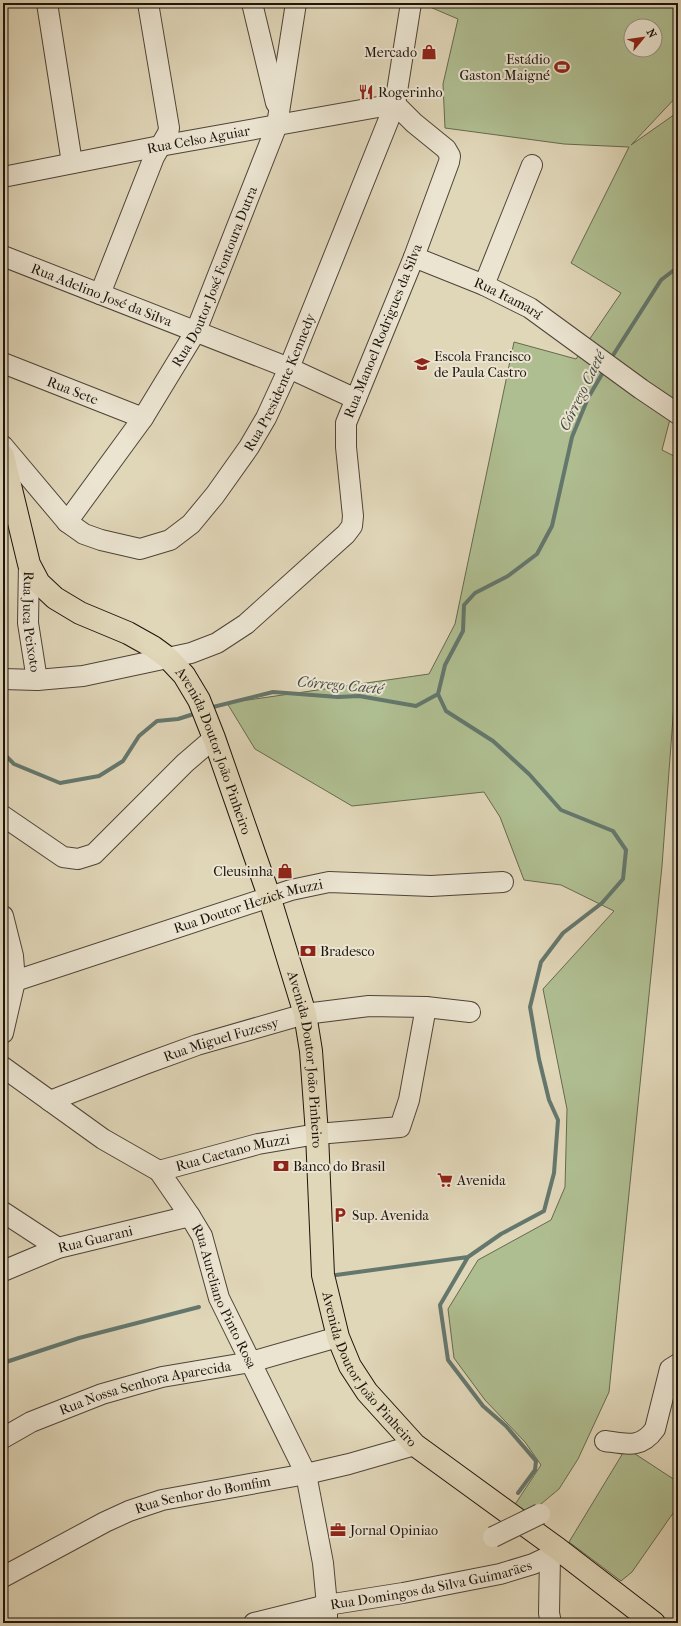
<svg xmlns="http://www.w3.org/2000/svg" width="681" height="1626" font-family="'IM FELL French Canon',serif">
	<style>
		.green { fill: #afbe91; stroke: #66694f; fill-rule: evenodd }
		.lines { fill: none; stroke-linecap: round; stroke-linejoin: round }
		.stream { stroke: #64776d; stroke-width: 4 }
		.minor-casing { stroke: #4e4438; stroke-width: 22 }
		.major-casing { stroke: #1d140d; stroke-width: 24 }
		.minor { stroke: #ebe4d1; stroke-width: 20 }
		.major { stroke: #e0d6b8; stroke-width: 22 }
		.minor-bridge-casing { stroke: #4e4438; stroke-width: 22; stroke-linecap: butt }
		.minor-bridge { stroke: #ebe4d1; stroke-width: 20 }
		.labels { text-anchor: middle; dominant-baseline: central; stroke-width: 4; stroke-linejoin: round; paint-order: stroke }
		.poi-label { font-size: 14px; fill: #1d140d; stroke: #ebe4d1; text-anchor: start }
		.street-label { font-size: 14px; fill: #1d140d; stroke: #ebe4d1 }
		.water-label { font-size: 15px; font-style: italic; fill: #474e45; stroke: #ebe4d1 }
	</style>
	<rect width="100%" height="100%" fill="#e0d6b8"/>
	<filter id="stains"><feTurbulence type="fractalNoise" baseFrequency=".005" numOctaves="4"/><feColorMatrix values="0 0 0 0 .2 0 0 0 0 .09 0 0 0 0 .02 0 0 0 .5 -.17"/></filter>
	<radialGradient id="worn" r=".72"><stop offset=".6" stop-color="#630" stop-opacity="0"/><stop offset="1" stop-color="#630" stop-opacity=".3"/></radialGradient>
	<!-- green -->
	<path class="green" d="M431 3H678V95L631 145 678 112V388L662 450 678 458V650L662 866 609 1392 578 1459 559 1489 523 1519 512 1509 541 1465 525 1442 485 1400 454 1358 448 1309 478 1260 551 1220 565 1187 567 1109 543 989 614 911 561 885 524 880 500 817 484 792 352 806 255 749 227 703 429 674 455 624 514 342 576 359 621 293 571 263 629 147 564 144 445 128 443 84 458 19 430 7ZM631 26H655V50H631Z
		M626 1448 678 1482V1506L632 1572 621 1581 569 1542Z"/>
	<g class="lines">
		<!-- stream -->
		<path class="stream" d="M610 360 661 280 678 267
			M438 694 446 711 493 741 529 774 561 810 613 831 626 850 623 879 602 903 563 933 541 962 530 1007 539 1059 549 1100 558 1120 554 1173 544 1211 501 1234 468 1257 440 1305 448 1360 483 1406 506 1426 536 1461 535 1470 518 1493
			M209 708 273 692 338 697 359 696 416 706 438 694 445 665 463 631 464 605 475 593 508 576 537 554 552 526 572 437 588 398 605 369
			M3 753 14 764 60 783 99 776 123 761 139 736 157 721 178 719 197 713
			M336 1275 468 1257
			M3 1363 79 1338 199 1307"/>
		<defs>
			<g id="minor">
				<path d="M47 3 72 163"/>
				<path d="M252 3 276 103"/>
				<path id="s1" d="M3 177 160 146 395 104 414 123 446 149 450 156 449 162 414 257 346 423V447L353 516 352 526 346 534 246 624 217 643 191 653 83 676 37 680 3 679"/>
				<path id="s2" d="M3 256 289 368 356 399"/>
				<path id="s3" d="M414 257 484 285 530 308 641 389 678 414"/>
				<path d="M484 285 532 165"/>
				<path d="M100 294 154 157 168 133 169 128 148 3"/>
				<path id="s4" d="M3 363 143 418"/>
				<path id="s5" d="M3 446 67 522 84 534 101 540 140 549 170 540 191 524 215 495 249 447 266 418 289 368 395 104 411 3"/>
				<path id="s6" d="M67 522 143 418 196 331 277 125 296 3"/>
				<path id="s7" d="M29 564 28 623 37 680"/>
				<path d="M3 816 63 857 78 859 94 854 185 763 214 738"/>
				<path d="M3 916 13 956 15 981 3 1033"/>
				<path id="s8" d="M3 976 15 981 291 890 329 882 431 886 503 882"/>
				<path id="s9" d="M3 1067 103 1139 159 1171 190 1216 202 1236 219 1298 306 1474 323 1563 327 1605V1623"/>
				<path id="s10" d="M50 1101 145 1064 197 1045 305 1014 369 1006 426 1007 470 1012"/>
				<path id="s11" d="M159 1171 258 1144 317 1134 400 1127 409 1100 426 1007"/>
				<path d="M3 1212 58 1248"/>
				<path id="s12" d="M3 1271 58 1248 190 1216"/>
				<path id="s13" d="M3 1438 31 1422 102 1394 162 1377 251 1362 338 1337"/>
				<path d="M605 1441C626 1444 641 1449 655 1429L670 1369 678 1364"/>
				<path d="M550 1556 549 1613 551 1623"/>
				<path id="s14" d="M3 1577 105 1522 129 1511 162 1500 306 1474 349 1464 415 1445"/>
				<path id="s15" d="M254 1623 327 1605 403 1593 500 1574 533 1564 550 1556 558 1549"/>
			</g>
			<g id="major">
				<path id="s16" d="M3 456 29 564 39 583 55 598 80 613 128 633 153 647 168 658 184 675 199 700 214 738 269 896 305 1014 311 1051 317 1134 323 1275 338 1337 350 1366 367 1392 415 1445 558 1549 654 1623"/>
			</g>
		</defs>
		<!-- minor casing -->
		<use href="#minor" class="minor-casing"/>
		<!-- major casing -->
		<use href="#major" class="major-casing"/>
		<!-- minor -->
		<use href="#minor" class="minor"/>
		<!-- major -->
		<use href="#major" class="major"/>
		<defs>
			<path id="minor-bridge" d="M493 1537 540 1514"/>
		</defs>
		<!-- minor-bridge casing -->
		<use href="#minor-bridge" class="minor-bridge-casing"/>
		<!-- minor-bridge -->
		<use href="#minor-bridge" class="minor-bridge"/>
	</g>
	<!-- icons -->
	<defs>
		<symbol id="shop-bare" viewBox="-9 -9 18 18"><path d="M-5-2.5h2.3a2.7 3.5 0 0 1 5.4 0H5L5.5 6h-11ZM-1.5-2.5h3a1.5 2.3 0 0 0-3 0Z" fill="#8f2418" stroke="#ebe4d1" stroke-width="2.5" paint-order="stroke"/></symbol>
		<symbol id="stadium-bare" viewBox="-9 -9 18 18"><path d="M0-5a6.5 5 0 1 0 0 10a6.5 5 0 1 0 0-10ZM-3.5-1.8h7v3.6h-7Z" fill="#8f2418" stroke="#ebe4d1" stroke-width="2.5" paint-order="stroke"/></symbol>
		<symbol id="restaurant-bare" viewBox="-9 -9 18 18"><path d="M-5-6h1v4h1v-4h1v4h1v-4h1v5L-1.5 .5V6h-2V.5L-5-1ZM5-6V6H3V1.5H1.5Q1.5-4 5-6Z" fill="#8f2418" stroke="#ebe4d1" stroke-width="2.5" paint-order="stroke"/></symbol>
		<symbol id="school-bare" viewBox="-9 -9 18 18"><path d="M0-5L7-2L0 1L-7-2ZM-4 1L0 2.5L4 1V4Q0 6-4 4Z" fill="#8f2418" stroke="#ebe4d1" stroke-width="2.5" paint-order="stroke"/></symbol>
		<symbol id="bank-bare" viewBox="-9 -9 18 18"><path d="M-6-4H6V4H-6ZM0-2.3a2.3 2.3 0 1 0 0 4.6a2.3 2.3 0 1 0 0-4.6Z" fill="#8f2418" stroke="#ebe4d1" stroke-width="2.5" paint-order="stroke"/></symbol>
		<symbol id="supermarket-bare" viewBox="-9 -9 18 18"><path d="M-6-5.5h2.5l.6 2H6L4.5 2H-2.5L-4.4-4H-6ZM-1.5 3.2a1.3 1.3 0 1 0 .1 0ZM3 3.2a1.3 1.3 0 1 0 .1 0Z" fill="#8f2418" stroke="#ebe4d1" stroke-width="2.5" paint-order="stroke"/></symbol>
		<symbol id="parking-bare" viewBox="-9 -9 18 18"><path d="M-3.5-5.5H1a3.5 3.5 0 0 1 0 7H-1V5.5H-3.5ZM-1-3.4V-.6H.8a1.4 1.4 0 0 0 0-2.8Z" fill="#8f2418" stroke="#ebe4d1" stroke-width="2.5" paint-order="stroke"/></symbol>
		<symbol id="office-bare" viewBox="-9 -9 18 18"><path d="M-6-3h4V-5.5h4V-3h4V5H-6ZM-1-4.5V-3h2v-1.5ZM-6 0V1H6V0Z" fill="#8f2418" stroke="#ebe4d1" stroke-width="2.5" paint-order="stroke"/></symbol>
	</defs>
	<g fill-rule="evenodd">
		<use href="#shop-bare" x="418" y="41" width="22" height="22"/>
		<use href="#stadium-bare" x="551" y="56" width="22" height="22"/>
		<use href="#restaurant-bare" x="355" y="81" width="22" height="22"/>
		<use href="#school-bare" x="411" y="353" width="22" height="22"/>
		<use href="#shop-bare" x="274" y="860" width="22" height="22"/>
		<use href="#bank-bare" x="297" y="940" width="22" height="22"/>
		<use href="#bank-bare" x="270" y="1155" width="22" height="22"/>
		<use href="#supermarket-bare" x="434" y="1169" width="22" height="22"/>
		<use href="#parking-bare" x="329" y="1204" width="22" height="22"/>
		<use href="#office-bare" x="327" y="1519" width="22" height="22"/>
	</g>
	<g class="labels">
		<!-- poi labels -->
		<g class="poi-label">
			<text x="417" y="52" text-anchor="end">Mercado</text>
			<text x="550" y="59" text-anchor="end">Estádio<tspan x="550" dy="16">Gaston Maigné</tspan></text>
			<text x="378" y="92">Rogerinho</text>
			<text x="434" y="356">Escola Francisco<tspan x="434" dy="16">de Paula Castro</tspan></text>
			<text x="273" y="871" text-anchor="end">Cleusinha</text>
			<text x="320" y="951">Bradesco</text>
			<text x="293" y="1166">Banco do Brasil</text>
			<text x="457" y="1180">Avenida</text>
			<text x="352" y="1215">Sup. Avenida</text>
			<text x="350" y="1530">Jornal Opiniao</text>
		</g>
		<!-- street labels -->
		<g class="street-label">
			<text stroke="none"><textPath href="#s1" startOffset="199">Rua Celso Aguiar</textPath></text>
			<text stroke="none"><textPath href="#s6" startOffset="288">Rua Doutor José Fontoura Dutra</textPath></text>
			<text stroke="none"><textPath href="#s2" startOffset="106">Rua Adelino José da Silva</textPath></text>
			<text stroke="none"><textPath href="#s3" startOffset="103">Rua Itamará</textPath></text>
			<text transform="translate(383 331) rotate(-68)">Rua Manoel Rodrigues da Silva</text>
			<text stroke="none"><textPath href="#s5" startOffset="404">Rua Presidente Kennedy</textPath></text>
			<text stroke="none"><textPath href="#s4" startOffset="75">Rua Sete</textPath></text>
			<text stroke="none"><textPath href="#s7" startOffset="58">Rua Juca Peixoto</textPath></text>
			<text stroke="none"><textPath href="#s16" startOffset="388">Avenida Doutor João Pinheiro</textPath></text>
			<text stroke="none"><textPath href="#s8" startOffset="258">Rua Doutor Hezick Muzzi</textPath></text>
			<text stroke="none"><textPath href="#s10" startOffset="182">Rua Miguel Fuzessy</textPath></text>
			<text stroke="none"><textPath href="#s16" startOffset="712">Avenida Doutor João Pinheiro</textPath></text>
			<text stroke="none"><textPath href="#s11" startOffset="76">Rua Caetano Muzzi</textPath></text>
			<text stroke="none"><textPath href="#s12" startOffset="98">Rua Guarani</textPath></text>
			<text stroke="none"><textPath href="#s9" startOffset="330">Rua Aureliano Pinto Rosa</textPath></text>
			<text stroke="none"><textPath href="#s16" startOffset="1036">Avenida Doutor João Pinheiro</textPath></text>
			<text stroke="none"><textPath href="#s13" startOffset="152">Rua Nossa Senhora Aparecida</textPath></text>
			<text stroke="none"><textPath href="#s14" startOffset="218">Rua Senhor do Bomfim</textPath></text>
			<text stroke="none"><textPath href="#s15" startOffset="181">Rua Domingos da Silva Guimarães</textPath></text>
		</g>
		<!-- water labels -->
		<g class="water-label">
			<text transform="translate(582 391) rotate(-64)">Córrego Caeté</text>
			<text transform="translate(340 685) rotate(5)">Córrego Caeté</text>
		</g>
	</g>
	<!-- margin -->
	<rect width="681" height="1626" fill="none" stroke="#e0d6b8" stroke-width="16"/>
	<rect x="4" y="4" width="673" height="1618" fill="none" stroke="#1d140d" stroke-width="2"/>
	<rect x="8" y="8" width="665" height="1610" fill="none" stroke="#1d140d"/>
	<!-- north arrow -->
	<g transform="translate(643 38) rotate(61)"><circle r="19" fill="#ebe4d1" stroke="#999183"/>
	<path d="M0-3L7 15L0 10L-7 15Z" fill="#8f2418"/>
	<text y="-6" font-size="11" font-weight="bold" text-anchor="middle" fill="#1d140d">N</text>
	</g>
	<rect width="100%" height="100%" filter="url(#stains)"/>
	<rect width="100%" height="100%" fill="url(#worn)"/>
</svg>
